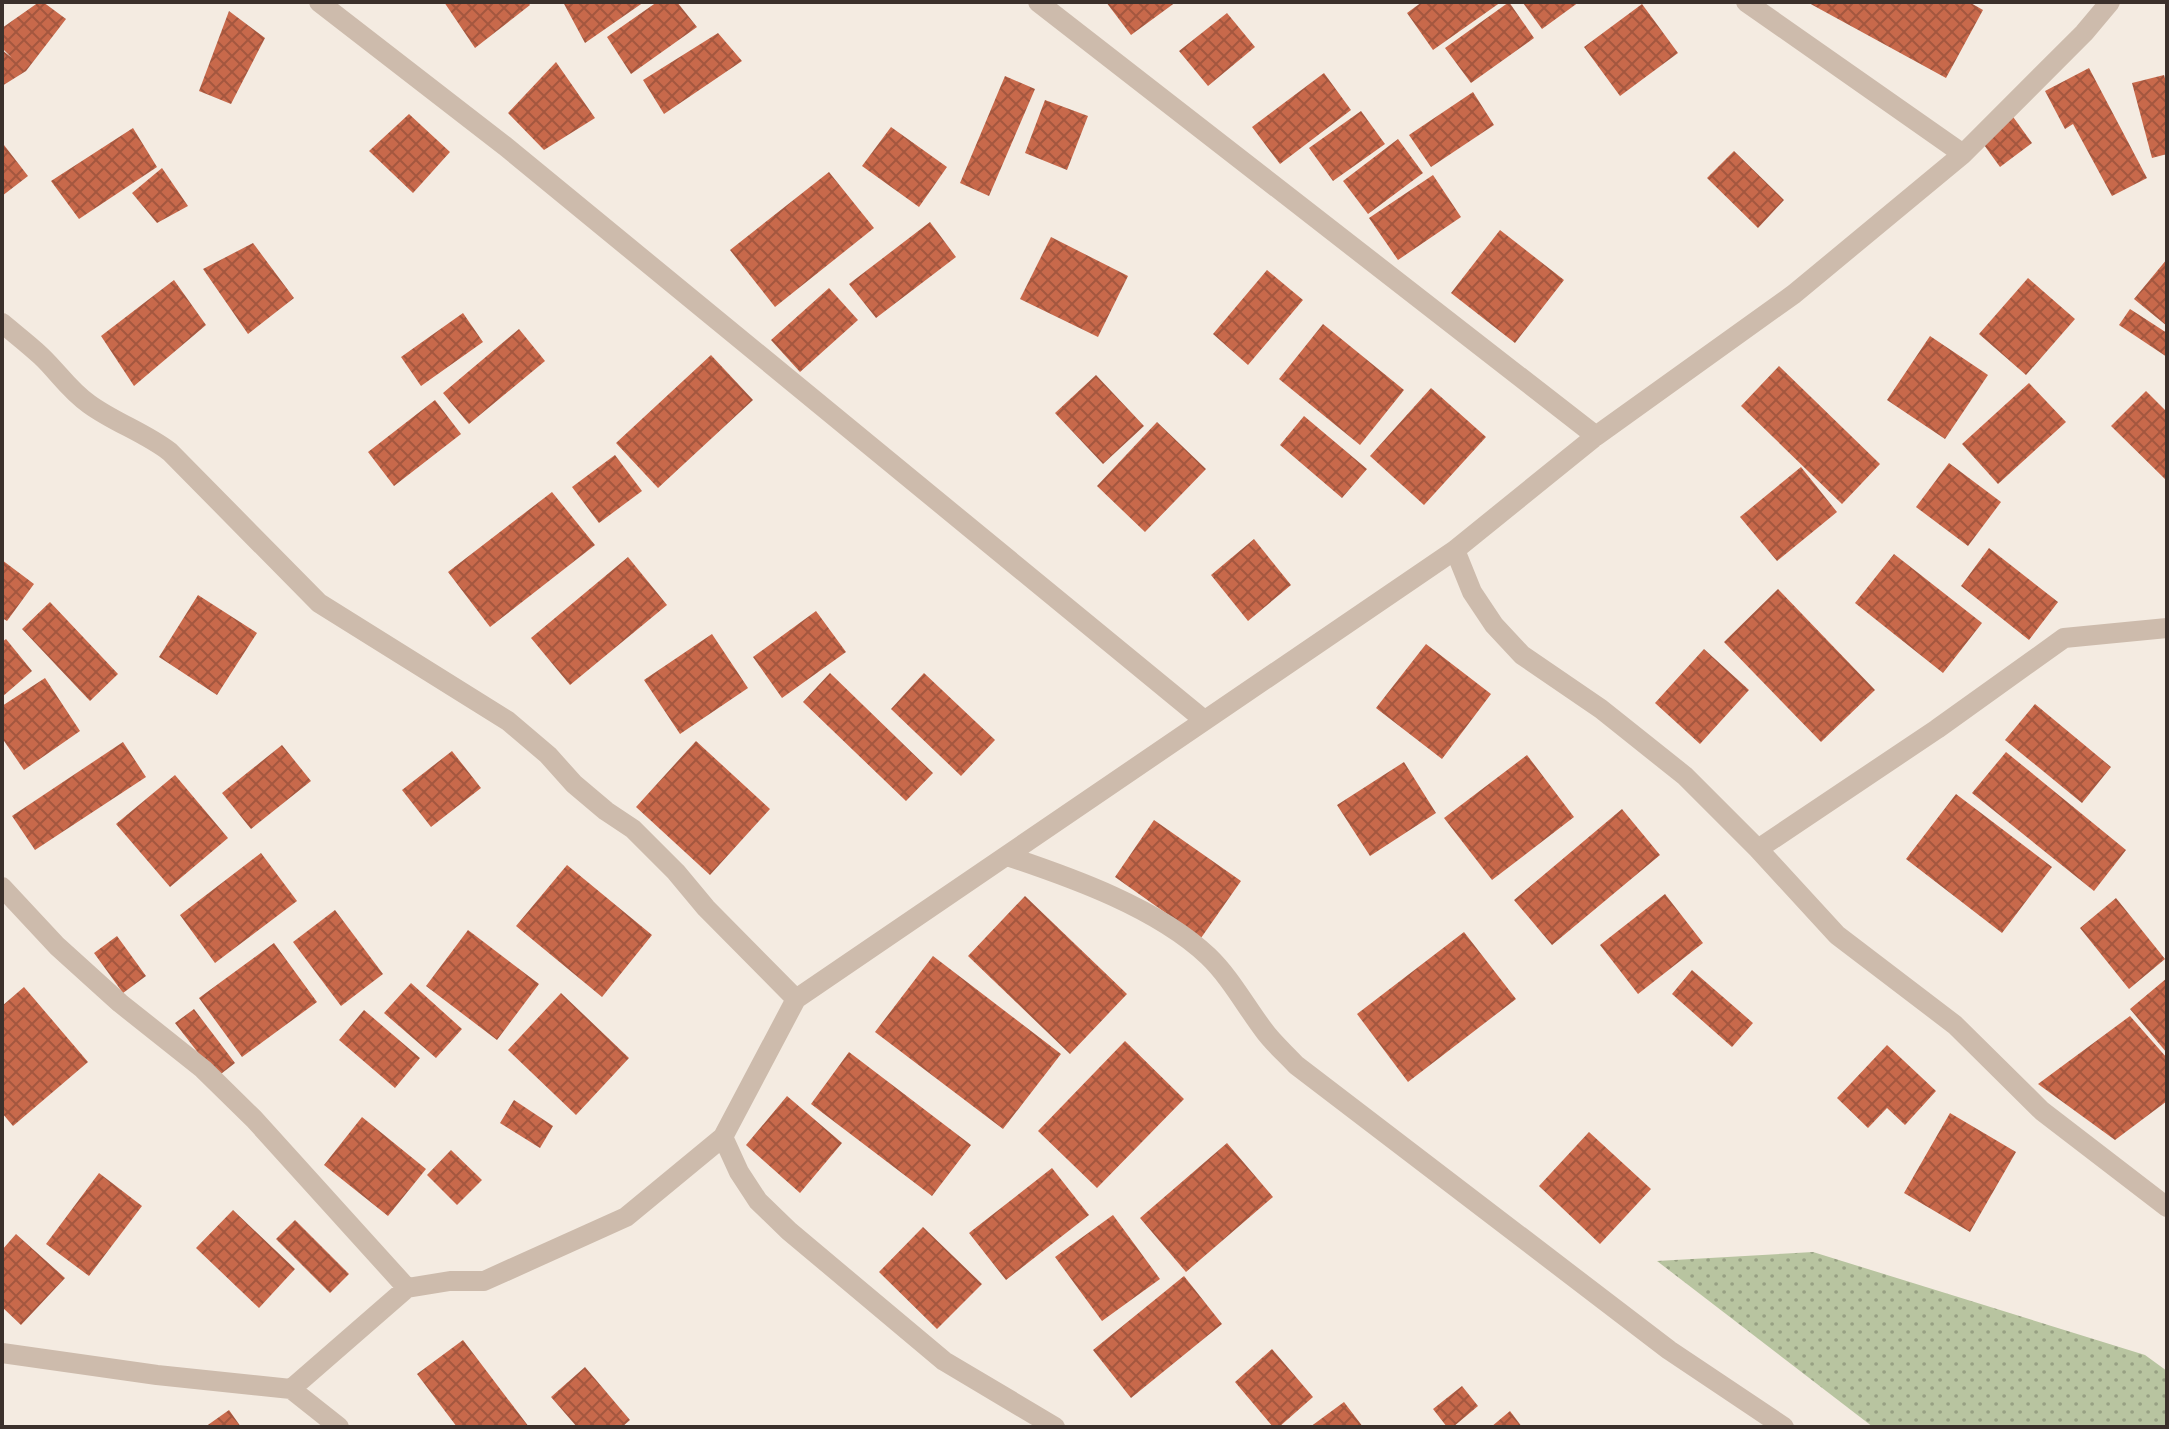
<svg xmlns="http://www.w3.org/2000/svg" width="2169" height="1429" font-family="'IBM Plex Sans',sans-serif">
	<style>
		.grass { fill: url(#grass-dots) }
		.building { fill: url(#building-cross-hatch) }
		.lines { fill: none; stroke-linecap: round; stroke-linejoin: round }
		.minor { stroke: #cdbbac; stroke-width: 20 }
	</style>
	<defs>
		<pattern id="grass-dots" width="8" height="8" patternUnits="userSpaceOnUse" patternTransform="scale(2)"><rect width="8" height="8" fill="#b8c4a0"/><path d="M2 2h.1M6 6h.1" fill="none" stroke="#97a083" stroke-width="1.8" stroke-linecap="round"/></pattern>
		<pattern id="building-cross-hatch" width="8" height="8" patternUnits="userSpaceOnUse" patternTransform="scale(2)"><rect width="8" height="8" fill="#c8694b"/><path d="M0 0l8 8M0 8l8-8" fill="none" stroke="#a4573f"/></pattern>
	</defs>
	<rect width="100%" height="100%" fill="#f4ebe1"/>
	<!-- grass -->
	<path class="grass" d="M1813 1252 2145 1355 2167 1371V1427H1873L1657 1261Z"/>
	<!-- building -->
	<path class="building" d="M39 2H43L66 19 26 71 2 86V50L12 58 2 48V28Z
		M444 2H528L530 5 475 48Z
		M563 2H644L585 43Z
		M657 2H677L697 27 631 74 607 37Z
		M1106 2H1176L1131 35Z
		M1422 2H1501L1433 50 1407 13Z
		M1509 2 1534 38 1471 83 1445 48Z
		M1525 2H1579L1542 29 1523 3Z
		M1807 2H1969L1983 10 1946 78Z
		M1642 4 1678 53 1620 96 1584 47Z
		M229 11 265 38 231 104 199 91Z
		M1227 13 1255 47 1208 86 1179 51Z
		M718 33 742 61 664 114 643 80Z
		M556 62 595 118 544 150 508 113Z
		M2089 68 2147 178 2112 196 2073 124 2065 129 2045 91Z
		M1324 73 1351 110 1280 164 1252 127Z
		M2164 75 2167 85V154L2152 158 2132 83Z
		M1005 76 1035 89 989 196 960 183Z
		M1473 92 1494 125 1431 167 1409 135Z
		M1045 100 1088 116 1067 170 1025 153Z
		M1361 111 1385 144 1333 181 1309 148Z
		M409 114 450 152 413 193 369 151Z
		M2011 114 2032 143 2000 167 1979 138Z
		M891 127 947 167 919 207 862 166Z
		M133 128 157 167 79 219 51 181Z
		M1398 139 1423 173 1368 214 1343 181Z
		M4 145 28 176 2 196V146Z
		M1734 151 1784 200 1758 228 1707 178Z
		M162 168 188 206 157 223 132 193Z
		M829 172 874 228 775 307 730 250Z
		M1433 175 1461 217 1398 260 1369 218Z
		M930 222 956 257 876 318 849 284Z
		M1500 230 1564 280 1515 343 1451 293Z
		M1051 237 1128 276 1098 337 1020 299Z
		M253 243 294 298 248 334 203 269Z
		M2167 259V326L2134 299Z
		M1267 270 1303 300 1248 365 1213 334Z
		M2028 278 2075 319 2026 375 1979 334Z
		M174 280 206 325 134 386 101 336Z
		M829 288 858 320 800 372 771 340Z
		M2130 309 2167 333V357L2119 325Z
		M463 313 483 342 421 386 401 357Z
		M1323 324 1404 390 1360 445 1279 379Z
		M519 329 545 361 469 424 443 393Z
		M1930 336 1988 375 1945 439 1887 400Z
		M711 355 753 400 658 488 616 443Z
		M1779 366 1880 464 1842 504 1741 406Z
		M1096 375 1144 426 1103 464 1055 413Z
		M2029 383 2066 422 1998 484 1962 444Z
		M1431 388 1486 437 1424 505 1370 456Z
		M2146 391 2167 412V481L2111 426Z
		M435 400 461 434 394 486 368 452Z
		M1304 416 1367 469 1342 498 1280 445Z
		M1157 422 1206 469 1145 532 1097 486Z
		M615 455 642 491 599 523 572 487Z
		M1949 463 2001 502 1968 546 1916 507Z
		M1801 467 1837 512 1777 561 1740 517Z
		M552 492 595 545 490 627 448 572Z
		M1254 539 1291 585 1248 621 1211 575Z
		M1989 548 2058 602 2029 640 1961 586Z
		M1894 554 1982 623 1943 673 1855 603Z
		M628 557 667 605 570 685 531 638Z
		M2 560 34 584 7 621 2 618Z
		M1778 589 1875 690 1821 742 1724 642Z
		M198 595 257 633 217 695 159 657Z
		M50 602 118 674 90 701 22 629Z
		M816 611 846 652 782 698 753 657Z
		M712 634 748 688 680 734 644 680Z
		M6 639 32 671 2 697V642Z
		M1426 644 1491 694 1442 759 1376 708Z
		M1704 649 1749 690 1700 744 1655 703Z
		M830 673 933 773 906 801 803 702Z
		M924 673 995 740 961 776 891 709Z
		M45 678 80 731 24 770 2 738V706Z
		M2035 704 2111 767 2082 803 2005 740Z
		M696 741 770 809 710 875 636 807Z
		M123 742 146 777 35 850 12 816Z
		M282 745 311 781 251 829 222 793Z
		M452 751 481 788 431 827 402 790Z
		M2006 752 2126 850 2094 891 1972 793Z
		M1527 755 1574 817 1492 880 1444 818Z
		M1404 762 1436 813 1370 856 1337 805Z
		M175 775 228 838 170 887 116 824Z
		M1956 794 2052 867 2002 933 1906 859Z
		M1622 809 1660 855 1552 945 1514 900Z
		M1154 820 1241 881 1201 938 1115 877Z
		M261 853 297 901 215 963 180 915Z
		M567 865 652 935 602 997 516 926Z
		M1665 894 1703 943 1638 994 1600 945Z
		M1025 896 1127 994 1070 1054 968 956Z
		M2116 898 2165 959 2129 989 2080 928Z
		M335 910 383 974 341 1006 293 942Z
		M468 930 539 984 497 1040 426 986Z
		M1464 932 1516 999 1408 1082 1357 1014Z
		M117 936 146 976 123 993 94 953Z
		M274 943 317 1002 242 1057 199 998Z
		M933 956 1061 1054 1003 1129 875 1032Z
		M1692 970 1753 1023 1732 1047 1672 994Z
		M2167 978V1053L2130 1009Z
		M411 983 462 1029 436 1058 384 1013Z
		M24 987 88 1062 13 1126 2 1113V1006Z
		M561 993 629 1058 576 1115 508 1050Z
		M194 1009 235 1063 217 1077 175 1023Z
		M364 1010 420 1058 395 1088 339 1040Z
		M2130 1016 2167 1058V1101L2115 1140 2038 1084Z
		M1125 1041 1184 1099 1097 1188 1038 1131Z
		M1887 1045 1936 1091 1905 1125 1887 1108 1868 1128 1837 1098Z
		M849 1052 971 1145 932 1196 811 1104Z
		M787 1096 842 1143 800 1193 746 1145Z
		M514 1100 553 1126 540 1148 500 1123Z
		M1950 1113 2016 1152 1970 1232 1904 1193Z
		M362 1117 426 1169 388 1216 324 1165Z
		M1589 1132 1651 1189 1600 1244 1539 1186Z
		M1227 1143 1273 1197 1186 1272 1140 1218Z
		M451 1150 482 1180 457 1205 427 1175Z
		M1052 1168 1089 1215 1006 1280 969 1233Z
		M99 1173 142 1206 89 1276 46 1244Z
		M233 1210 295 1269 259 1308 196 1248Z
		M1113 1215 1160 1279 1102 1321 1055 1257Z
		M295 1220 349 1274 330 1293 276 1239Z
		M923 1227 982 1284 937 1329 879 1272Z
		M16 1234 65 1278 21 1325 2 1307V1250Z
		M1184 1276 1222 1324 1131 1398 1093 1350Z
		M463 1340 529 1427H457L417 1374Z
		M1272 1349 1313 1397 1279 1427H1273L1235 1382Z
		M585 1367 630 1420 622 1427H577L551 1397Z
		M1462 1386 1478 1406 1453 1427H1447L1433 1409Z
		M1344 1402 1363 1427H1310Z
		M229 1410 241 1427H205Z
		M1510 1411 1522 1427H1491Z"/>
	<g class="lines">
		<!-- minor -->
		<path class="minor" d="M319 2 505 146 1204 720
			M1038 2 1596 436
			M1746 2 1963 154
			M2 323C15 334 28 344 41 356 58 372 69 390 89 404 115 423 144 432 170 452L319 603 508 721 548 755 574 784 606 811 633 829 676 872 706 908 796 999
			M1455 550 1472 592 1494 625 1522 655 1601 709 1685 776 1758 849 1837 935 1955 1025 2042 1111 2167 1207
			M1758 849 1937 729 2064 638 2167 628
			M1007 856C1073 878 1157 908 1208 956 1230 977 1245 1005 1263 1029 1272 1042 1285 1053 1296 1065L1669 1350 1784 1427
			M2 887 57 946 120 1003 203 1069 254 1119 407 1288
			M723 1137 739 1172 758 1201 789 1231 944 1361 1055 1427
			M2 1353 157 1375 291 1389 407 1288 450 1281H484L626 1217 723 1137 796 999 1455 550 1596 436 1794 294 1963 154 2084 33 2110 2
			M291 1389 339 1427"/>
	</g>
	<!-- border -->
	<rect width="2169" height="1429" fill="none" stroke="#3b302b" stroke-width="8"/>
</svg>
